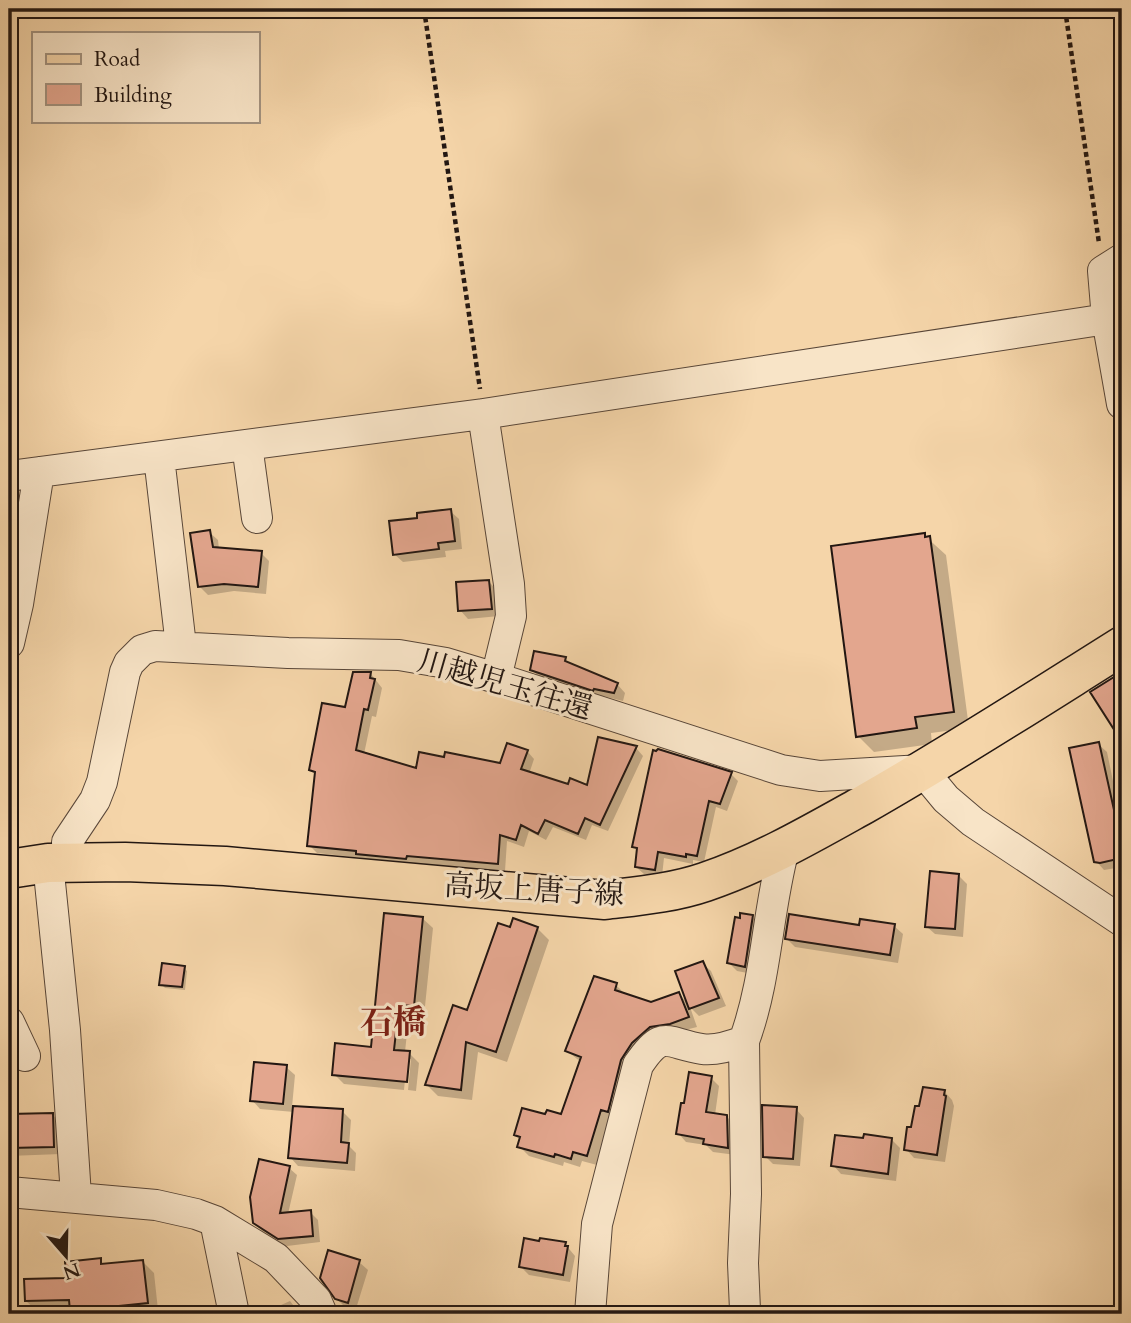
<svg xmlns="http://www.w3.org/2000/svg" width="1131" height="1323" font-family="Cardo,'Noto Serif JP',serif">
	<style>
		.shadow { fill: #0003 }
		.building { fill: #e3a68e; stroke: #231712; stroke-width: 2 }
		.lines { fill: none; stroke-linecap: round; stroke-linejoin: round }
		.minor-casing { stroke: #584638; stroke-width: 32 }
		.major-casing { stroke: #231712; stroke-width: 41 }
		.path { stroke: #231712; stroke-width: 4.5; stroke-dasharray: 5 3.5; stroke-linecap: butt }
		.minor { stroke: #f8e4c7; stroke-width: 30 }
		.major { stroke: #f5d5a9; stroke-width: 38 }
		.labels { text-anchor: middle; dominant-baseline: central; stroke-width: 6; stroke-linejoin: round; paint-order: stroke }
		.street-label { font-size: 30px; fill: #231712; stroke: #f8e4c7 }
		.quarter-label { font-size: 33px; font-weight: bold; fill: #7a1f14; stroke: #f8e4c7 }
	</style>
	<rect width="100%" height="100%" fill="#f5d5a9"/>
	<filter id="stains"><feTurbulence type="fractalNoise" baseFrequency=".00286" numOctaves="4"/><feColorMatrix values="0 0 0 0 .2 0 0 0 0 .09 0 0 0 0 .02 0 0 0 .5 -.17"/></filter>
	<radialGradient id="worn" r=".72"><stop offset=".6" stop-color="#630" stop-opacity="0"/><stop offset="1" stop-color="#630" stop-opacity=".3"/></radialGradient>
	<!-- shadow -->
	<path class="shadow" d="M450 511 459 519 462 549 445 551 446 557 403 562 394 554 419 519Z
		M209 532 218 540 219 549 261 553 269 561 266 594 234 591 208 595 200 587Z
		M924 535 946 555 969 728 931 733 932 744 874 752 858 736Z
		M489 582 497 590 499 616 468 619 460 610Z
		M565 659 572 666 617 684 625 693 623 701 603 696 602 698 540 678 532 670Z
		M371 674 382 688 376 717 372 716 364 754 417 770 446 759 501 765 527 751 534 759 529 774 569 786 588 787 636 748 643 756 608 831 592 825 586 840 553 827 546 840 529 831 524 847 507 841 505 871 414 863 413 866 365 861 362 858 317 853 309 845 317 776 311 770 346 709Z
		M1098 744 1107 752 1120 815H1122V867L1104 870 1096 861Z
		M731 774 738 781 727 811 716 807 704 862 693 860V864L664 858 662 876 644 874 636 867 638 850 634 846Z
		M959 876 967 884 963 937 935 934 926 926Z
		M752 917 761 925 753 974 737 971 729 963Z
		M422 918 433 928 424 1016 409 1014 405 1052 409 1053 419 1063 416 1091 408 1090 411 1059H407L404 1090 344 1084 334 1074 373 1049Z
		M894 926 903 934 898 963 795 947 787 939 860 927Z
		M537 928 549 940 507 1062 478 1052 472 1100 438 1096 427 1085 468 1012 511 929Z
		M702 963 711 971 726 1006 699 1016 690 1007 697 1027 661 1036 597 1165 582 1161 580 1167 564 1162 563 1166 529 1156 519 1146 521 1140 516 1134 546 1117 562 1116 581 1062 567 1051 616 985 626 995 651 1004 679 994 690 1005Z
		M184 968 187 971 185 990 165 988 161 984Z
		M286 1067 295 1075 292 1107 342 1111 351 1120 349 1146 356 1153 355 1171 298 1166 290 1157 294 1112 260 1109 252 1100Z
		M711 1078 719 1086 715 1115 727 1117 735 1125 736 1155 713 1152 706 1145 686 1142 678 1133Z
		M944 1091 952 1100 954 1106 945 1162 914 1158 906 1149 913 1129Z
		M796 1109 804 1118 800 1166 773 1164 765 1156Z
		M9 1112H16L19 1116 52 1114 60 1123 61 1154 9 1156Z
		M864 1140H892L900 1148 896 1181 841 1174 833 1165Z
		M289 1168 297 1175 288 1214 310 1212 318 1220 320 1242 287 1246 262 1231 254 1223Z
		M565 1244 575 1256 570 1282 529 1275 521 1267Z
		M100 1260 105 1266 143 1262 154 1273 158 1310 38 1312 26 1301 68 1280Z
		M359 1262 368 1270 355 1312 368 1314H354L355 1310 345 1307 336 1298Z
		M290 1301 300 1314H261Z
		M716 1306 726 1309 732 1314H707L708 1310 714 1312Z"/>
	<!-- building -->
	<path class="building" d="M451 509 455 541 438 543 439 549 393 555 389 521 417 518V513Z
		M210 530 213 547 262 551 258 587 224 584 198 587 190 533Z
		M925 533V537L930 536 954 712 915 717 917 728 856 737 831 546Z
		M489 580 492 609 458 611 456 582Z
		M534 651 566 657 565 661 618 683 614 693 594 689 593 691 530 670Z
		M353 672H371L370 678 375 679 368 710 364 709 356 750 416 768 419 752 444 757 445 752 500 763 507 743 528 750 521 769 568 784 570 778 587 785 598 737 637 746 600 825 585 818 578 834 545 820 538 834 521 825 516 840 500 835 498 864 407 856 406 859 356 854V851L307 846 315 772 309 770 322 703 345 707Z
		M1122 672V742L1090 692Z
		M1099 742 1114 810 1117 809 1122 832V858L1100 863 1094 862 1069 748Z
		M658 749 732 772 720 804 709 801 697 856 686 854V857L658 852 655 870 635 867 637 848 632 847 653 750 656 751Z
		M930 871 959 874 955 929 925 927Z
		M384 913 423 917 414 1006 399 1005 394 1050 410 1051 407 1082 332 1075 335 1043 371 1047Z
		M740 913 753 915 745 967 727 963 735 917 740 918Z
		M789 914 859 925 860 919 895 924 890 955 785 939Z
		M513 918 538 927 496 1052 466 1042 461 1090 425 1085 453 1005 467 1010 498 923 510 927Z
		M703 961 719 998 689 1009 675 971Z
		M162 963 185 966 182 987 159 985Z
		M594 976 617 983 615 990 651 1002 679 992 689 1017 670 1024 650 1027 632 1043 621 1060 608 1112 601 1110 587 1156 573 1152 571 1159 555 1154 554 1157 517 1147 520 1137 514 1135 522 1108 545 1114 547 1110 561 1114 581 1057 565 1051Z
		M254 1062 287 1065 283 1104 250 1101Z
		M689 1072 712 1076 706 1112 727 1115 728 1148 703 1144 704 1139 676 1134 681 1103H684Z
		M923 1087 945 1090 944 1095 946 1096 937 1155 904 1150 907 1127H911L915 1106H919Z
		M762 1105 797 1107 793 1159 763 1157Z
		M293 1106 343 1109 341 1142 349 1143 347 1163 288 1158Z
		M53 1113 54 1147 9 1148V1114Z
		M864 1134 892 1138 888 1174 831 1166 835 1135 863 1138Z
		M259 1159 290 1166 280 1213 311 1210 313 1236 278 1239 253 1223 250 1197Z
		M524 1238 539 1241 540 1238 566 1242 565 1246H568L563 1275 519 1267Z
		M328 1250 360 1260 348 1303 335 1299 320 1278Z
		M101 1258V1264L143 1260 148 1303 70 1311 69 1300 25 1301 24 1279 66 1278 65 1262Z"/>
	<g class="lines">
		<defs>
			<path id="minor" d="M1122 259 1103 271 1107 319 1122 404
				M483 414 509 584 511 616 496 678
				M247 445 257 518
				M159 457 181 646
				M9 476 483 414 1107 319
				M9 643 18 604 39 472
				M48 863 65 1030 76 1196
				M68 863 67 842 95 800 102 782 125 672 129 663 142 650 155 646 288 653 399 655 446 663 496 678 781 770 820 776 922 770 946 799 973 822 1122 921
				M9 1022 25 1056
				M744 1041 746 1194 743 1263 745 1310
				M9 1192 156 1205 196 1214 215 1221 276 1258 316 1300 322 1314
				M215 1221 234 1314
				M590 1314 597 1224 638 1065C663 1028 665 1043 702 1049 716 1051 731 1046 744 1041 767 979 767 912 784 849"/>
			<path id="major" d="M9 869 48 863 125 862 225 866 605 900C638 896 673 893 705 882 761 863 811 834 863 805 951 755 1036 700 1122 646"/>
		</defs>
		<!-- minor casing -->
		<use href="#minor" class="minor-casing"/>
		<!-- major casing -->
		<use href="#major" class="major-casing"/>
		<!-- path -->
		<path class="path" d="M424 9 480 389
			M1065 9 1099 243"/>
		<!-- minor -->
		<use href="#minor" class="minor"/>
		<!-- major -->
		<use href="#major" class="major"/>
	</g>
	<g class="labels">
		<!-- street labels -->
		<g class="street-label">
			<text transform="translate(505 685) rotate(16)">川越児玉往還</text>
			<text transform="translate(534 890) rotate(3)">高坂上唐子線</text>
		</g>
		<!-- quarter labels -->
		<g class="quarter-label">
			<text x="393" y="1022">石橋</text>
		</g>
	</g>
	<!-- margin -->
	<rect width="1131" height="1323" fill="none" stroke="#f5d5a9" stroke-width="35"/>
	<rect x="10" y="10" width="1110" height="1302" fill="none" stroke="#231712" stroke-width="3.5"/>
	<rect x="18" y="18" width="1096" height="1288" fill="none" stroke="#231712" stroke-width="2"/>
	<!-- legend -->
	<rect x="32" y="32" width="228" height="91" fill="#f8e4c7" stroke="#a3927f" stroke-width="2"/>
	<rect x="46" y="54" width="35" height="10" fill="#f5d5a9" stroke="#a3927f" stroke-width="2"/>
	<text x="94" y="66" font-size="21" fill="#231712">Road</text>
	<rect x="46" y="84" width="35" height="21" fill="#e3a68e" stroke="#a3927f" stroke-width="2"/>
	<text x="94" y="102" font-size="21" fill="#231712">Building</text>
	<!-- north arrow -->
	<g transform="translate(66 1256) rotate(160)" stroke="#f8e4c7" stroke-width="5" paint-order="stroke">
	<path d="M0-5L12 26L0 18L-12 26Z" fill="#231712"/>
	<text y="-10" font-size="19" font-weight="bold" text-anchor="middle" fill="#231712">N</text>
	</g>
	<rect width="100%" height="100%" filter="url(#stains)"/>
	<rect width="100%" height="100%" fill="url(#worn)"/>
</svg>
